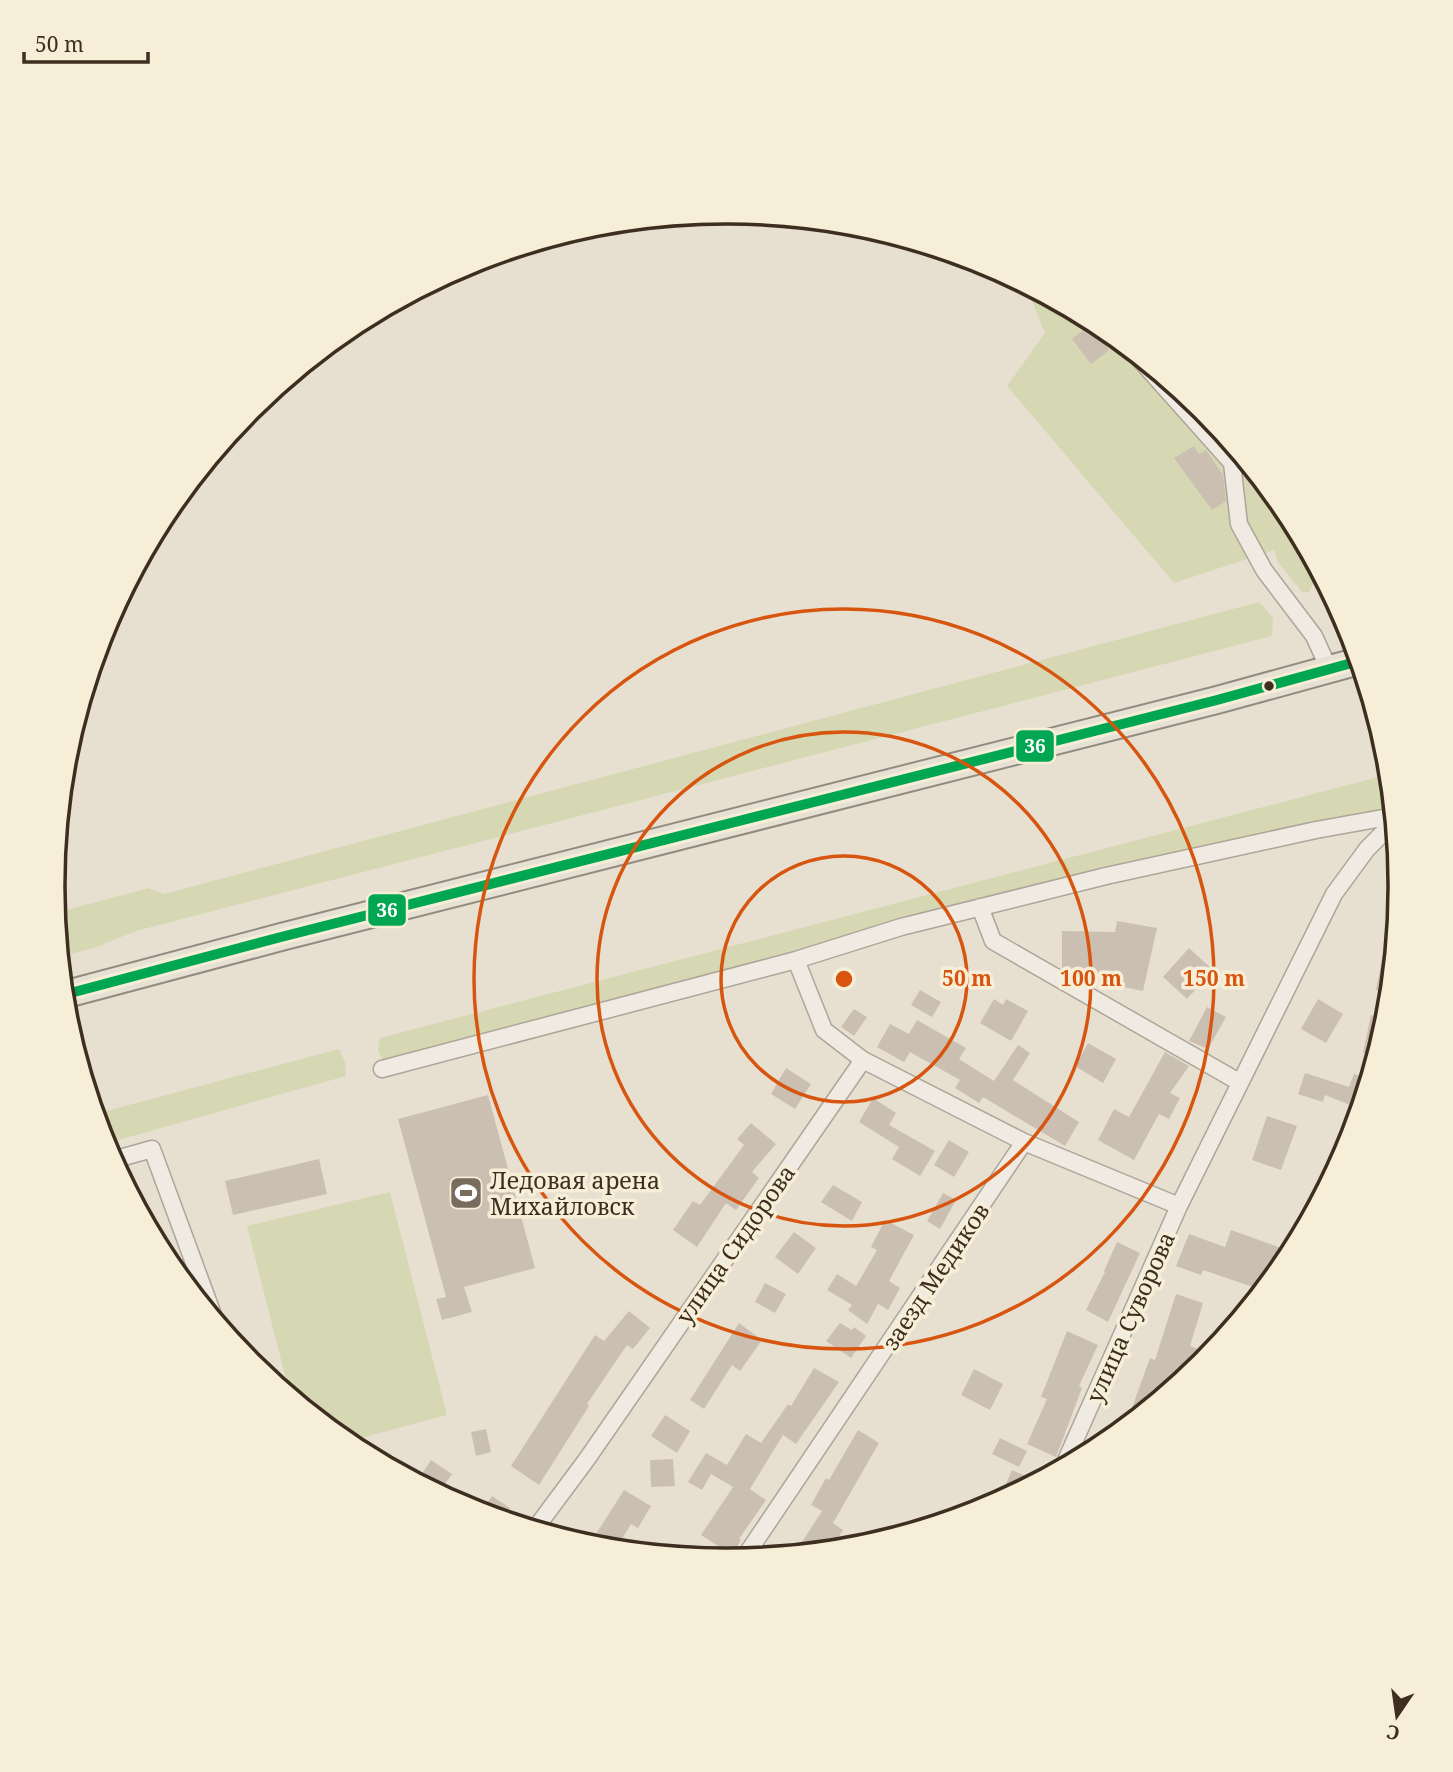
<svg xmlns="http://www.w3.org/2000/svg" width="1453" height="1772" font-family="'Noto Serif',serif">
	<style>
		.green { fill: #d6d7b3 }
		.building { fill: #cbbfb2 }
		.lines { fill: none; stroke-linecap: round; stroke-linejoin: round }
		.street-casing { stroke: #ada599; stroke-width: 19 }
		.primary-casing { stroke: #928b80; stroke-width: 30 }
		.street { stroke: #efebe3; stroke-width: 16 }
		.primary { stroke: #e6e1d4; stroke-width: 26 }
		.bus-1-casing { stroke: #f7eed8; stroke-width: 16 }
		.bus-1 { stroke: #00a651; stroke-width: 10 }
		.ring { fill: none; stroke: #d7550e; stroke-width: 3.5 }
		.bus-dot { fill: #3d2e20; stroke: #f7eed8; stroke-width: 2.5 }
		.labels { text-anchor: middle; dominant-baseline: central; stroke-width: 7; stroke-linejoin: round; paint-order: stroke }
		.poi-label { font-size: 23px; fill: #3d2e20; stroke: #f7eed8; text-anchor: start }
		.street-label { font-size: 23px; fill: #3d2e20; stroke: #f7eed8 }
		.rim { fill: none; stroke: #3d2e20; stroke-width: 3.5 }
		.centre { fill: #d7550e; stroke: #f7eed8; stroke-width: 3.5 }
		.ring-label { font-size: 21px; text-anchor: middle; font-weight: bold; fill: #d7550e; stroke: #f7eed8; stroke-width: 7; stroke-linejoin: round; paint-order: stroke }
		.line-badge { stroke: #f7eed8; stroke-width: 2.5 }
		.badge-label { font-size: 19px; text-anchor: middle; font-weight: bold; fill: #fff }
	</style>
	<rect width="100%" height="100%" fill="#e7e0d1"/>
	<!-- green -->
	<path class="green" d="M1026 286 1101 326 1203 410 1287 512 1320 573H1318L1309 592H1302L1278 562 1274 550 1174 583 1007 386 1045 333Z
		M1259 602 1273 618 1272 636 136 931 94 948 59 957 55 913 149 888 164 894Z
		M1390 774 1392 807 1314 824 793 956 384 1063 378 1050 380 1038Z
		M339 1049 345 1062 346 1076 104 1144 95 1114Z
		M390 1192 447 1415 346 1442 290 1395 247 1226Z"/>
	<!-- building -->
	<path class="building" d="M1090 325 1109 350 1091 364 1072 339Z
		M1194 446 1199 454 1206 450 1223 475 1226 501 1212 510 1174 458Z
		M1117 921 1157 928 1143 991 1103 983 1105 974 1069 973 1062 968V931L1115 932Z
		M1386 939 1395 941 1390 993 1376 990Z
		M1189 948 1213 970 1187 999 1163 977Z
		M920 990 941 1002 932 1017 911 1005Z
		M994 999 1003 1005 1006 999 1028 1011 1011 1041 980 1023Z
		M1318 999 1343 1014 1326 1043 1301 1029Z
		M1207 1007 1226 1017 1208 1049 1189 1041Z
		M854 1009 867 1017 854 1036 841 1027Z
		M1371 1015 1387 1018 1376 1056 1363 1053Z
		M917 1020 966 1048 959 1059 994 1081 1018 1045 1030 1053 1013 1080 1079 1122 1065 1146 983 1097 979 1103 955 1088 960 1080 910 1052 904 1062 877 1047 890 1024 909 1034Z
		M1088 1043 1116 1059 1103 1083 1075 1066Z
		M1165 1052 1189 1066 1170 1093 1180 1098 1169 1119 1159 1114 1134 1160 1098 1140 1114 1109 1129 1117Z
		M786 1068 811 1084 795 1109 771 1094Z
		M1305 1073 1349 1087 1354 1074 1369 1080 1360 1109 1325 1095 1323 1102 1298 1094Z
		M488 1095 535 1268 464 1287 472 1312 442 1320 436 1299 446 1297 398 1119Z
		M873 1098 896 1113 889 1125 935 1151 920 1176 892 1159 899 1147 859 1122Z
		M1267 1116 1297 1126 1281 1170 1252 1160Z
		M751 1123 776 1144 752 1172 759 1178 736 1210 726 1203 697 1247 673 1230 693 1201 700 1205 744 1145 737 1139Z
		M949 1140 969 1152 954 1177 934 1165Z
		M319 1159 327 1194 233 1215 225 1181Z
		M833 1185 862 1202 852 1221 821 1202Z
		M943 1193 956 1200 940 1229 927 1221Z
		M885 1220 914 1235 889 1281 900 1288 888 1310 878 1304 867 1324 848 1310 852 1305 827 1290 837 1274 856 1286 877 1250 871 1247Z
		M1231 1230 1289 1251 1285 1263 1262 1290 1203 1270 1201 1275 1176 1266 1189 1234 1225 1247Z
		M794 1232 816 1248 798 1274 775 1257Z
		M1117 1242 1140 1253 1108 1322 1086 1310 1105 1272 1104 1271Z
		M765 1283 786 1294 775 1313 755 1302Z
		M1176 1294 1203 1303 1190 1346 1210 1354 1203 1363 1125 1427 1150 1358 1155 1360Z
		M629 1311 650 1328 633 1349 627 1345 587 1404 589 1406 539 1485 511 1466 595 1335 604 1341Z
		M739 1323 762 1340 740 1371 732 1365 704 1409 690 1400Z
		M840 1323 852 1330 854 1327 866 1336 851 1358 826 1341Z
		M1067 1331 1098 1345 1079 1386 1082 1388 1056 1457 1027 1444 1047 1399 1041 1397Z
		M814 1368 839 1382 796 1444 783 1435 750 1489 766 1500 739 1539 741 1540 732 1555 701 1535 733 1487 711 1474 702 1490 688 1482 706 1453 727 1465 746 1434 761 1443 788 1404 791 1406Z
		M974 1369 1003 1384 990 1410 961 1395Z
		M665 1415 690 1431 677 1453 651 1436Z
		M486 1429 491 1452 476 1456 471 1432Z
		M858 1430 879 1443 833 1523 843 1530 830 1550 795 1553 822 1511 811 1505 826 1478 829 1480Z
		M1000 1438 1027 1451 1019 1467 992 1454Z
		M673 1459 675 1486 651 1487 650 1460Z
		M431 1460 452 1474 439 1493 417 1481Z
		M1012 1470 1037 1481 998 1502Z
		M624 1490 651 1506 638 1528 631 1524 616 1549 589 1545Z
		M492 1496 510 1508 503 1519 481 1512Z"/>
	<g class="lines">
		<defs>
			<path id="street" d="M1134 353 1232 463
				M1240 454 1232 463 1239 524 1264 570 1314 636 1329 669
				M980 907 993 941 1239 1082
				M382 1069 796 960 901 927 1106 876 1316 830 1394 816
				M1024 1142 1179 1206
				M113 1160 152 1149 215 1320
				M1063 1467 1179 1206 1334 894 1367 849 1394 822
				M535 1529 587 1459 863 1060 824 1030 796 960
				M744 1558 1024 1142 863 1060"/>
			<path id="primary" d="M63 995 281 937 1217 700 1359 661"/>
		</defs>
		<!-- street casing -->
		<use href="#street" class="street-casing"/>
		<!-- primary casing -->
		<use href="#primary" class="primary-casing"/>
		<!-- street -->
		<use href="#street" class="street"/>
		<!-- primary -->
		<use href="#primary" class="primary"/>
		<defs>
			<path id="bus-1" d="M63 995 281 937 1217 700 1359 661"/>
		</defs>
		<!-- bus-1 casing -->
		<use href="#bus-1" class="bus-1-casing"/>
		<!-- bus-1 -->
		<use href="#bus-1" class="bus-1"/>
	</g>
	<!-- distance rings -->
	<g class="ring">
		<circle cx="844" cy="979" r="123"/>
		<circle cx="844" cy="979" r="247"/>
		<circle cx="844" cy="979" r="370"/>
	</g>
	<!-- icons -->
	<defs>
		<symbol id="stadium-square" viewBox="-11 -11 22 22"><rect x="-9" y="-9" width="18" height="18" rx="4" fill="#786c5e" stroke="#f7eed8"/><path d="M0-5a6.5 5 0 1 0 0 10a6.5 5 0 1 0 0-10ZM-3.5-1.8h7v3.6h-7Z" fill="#fff"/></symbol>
	</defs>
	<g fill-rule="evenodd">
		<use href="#stadium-square" x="447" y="1174" width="38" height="38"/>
	</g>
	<!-- markers -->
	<circle class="bus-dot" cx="1269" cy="686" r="6"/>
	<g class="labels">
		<!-- poi labels -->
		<g class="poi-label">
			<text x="490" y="1180">Ледовая арена<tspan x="490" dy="26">Михайловск</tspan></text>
		</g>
		<!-- street labels -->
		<g class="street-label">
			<text transform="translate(735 1244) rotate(-55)">улица Сидорова</text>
			<text transform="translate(935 1276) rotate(-56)">заезд Медиков</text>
			<text transform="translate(1130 1317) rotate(-66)">улица Суворова</text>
		</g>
	</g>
	<!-- crop -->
	<path d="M0 0H1453V1772H0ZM726 224H727A661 661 0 0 1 1388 885V887A661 661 0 0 1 727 1548H726A661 661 0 0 1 65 887V885A661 661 0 0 1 726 224Z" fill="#f7eed8" fill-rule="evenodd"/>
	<path class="rim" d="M726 224H727A661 661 0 0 1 1388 885V887A661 661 0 0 1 727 1548H726A661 661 0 0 1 65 887V885A661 661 0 0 1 726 224Z"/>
	<circle cx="844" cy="979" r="10" class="centre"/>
	<g class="ring-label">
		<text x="967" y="986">50 m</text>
		<text x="1091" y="986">100 m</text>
		<text x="1214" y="986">150 m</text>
	</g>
	<g class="line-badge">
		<rect x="1015" y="729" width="40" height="34" rx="7" fill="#00a651"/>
		<rect x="367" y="893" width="40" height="34" rx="7" fill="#00a651"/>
	</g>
	<g class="badge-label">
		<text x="1035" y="753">36</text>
		<text x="387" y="917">36</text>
	</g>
	<!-- north arrow -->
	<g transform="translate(1397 1716) rotate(193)" stroke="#f7eed8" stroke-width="5" paint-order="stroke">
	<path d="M0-5L12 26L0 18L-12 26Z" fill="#3d2e20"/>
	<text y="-10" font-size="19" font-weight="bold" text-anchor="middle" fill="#3d2e20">С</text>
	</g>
	<!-- scale -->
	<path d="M24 52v10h124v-10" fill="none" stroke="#3d2e20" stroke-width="3.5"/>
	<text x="35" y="52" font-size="21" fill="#3d2e20" stroke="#f7eed8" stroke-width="5" paint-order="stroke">50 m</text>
</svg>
